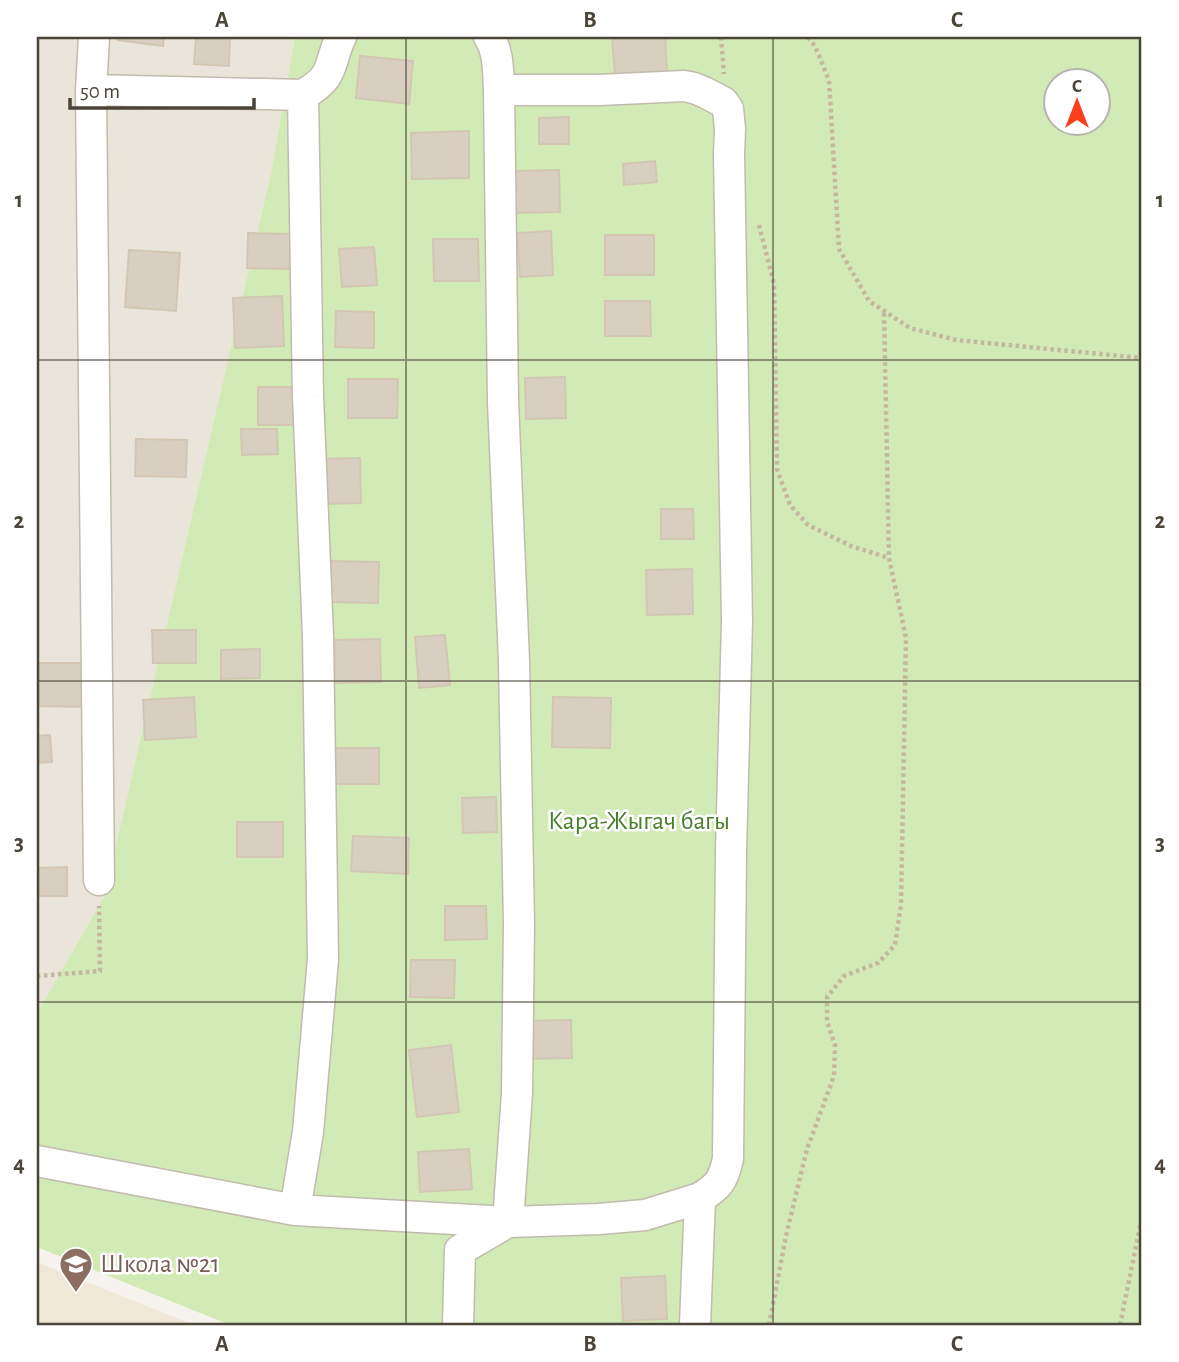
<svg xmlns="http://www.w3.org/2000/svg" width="1179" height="1362" font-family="'Alegreya Sans',sans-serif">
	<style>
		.residential { fill: #eae5da }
		.education { fill: #efe8d6 }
		.green { fill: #d2eab5; fill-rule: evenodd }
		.building { fill: #d8cfc1; stroke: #d3c7b4; stroke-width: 2 }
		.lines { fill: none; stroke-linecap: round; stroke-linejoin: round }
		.street-casing { stroke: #c2bbae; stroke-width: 33 }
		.path { stroke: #c4b79f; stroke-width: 4.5; stroke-dasharray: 3.5 3.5; stroke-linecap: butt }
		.street { stroke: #fff; stroke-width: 30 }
		.grid { fill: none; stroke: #4b4439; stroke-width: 2; stroke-opacity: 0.55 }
		.labels { text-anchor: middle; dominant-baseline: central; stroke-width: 5; stroke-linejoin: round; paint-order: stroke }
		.park-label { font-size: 26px; fill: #4a7f2a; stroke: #fff }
		.education-label { font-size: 26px; fill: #785e54; stroke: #fff; text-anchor: start }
		.neatline { fill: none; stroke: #4b4439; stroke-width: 2.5 }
		.grid-label { font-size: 23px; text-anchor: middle; font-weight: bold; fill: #4b4439 }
	</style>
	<rect width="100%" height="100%" fill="#f6f3ec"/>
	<!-- residential -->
	<path class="residential" d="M37 37H295L271 173 104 897 37 1013Z"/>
	<!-- education -->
	<path class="education" d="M37 1262 194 1325H37Z"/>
	<!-- green -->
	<path class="green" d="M295 37H1142V1325H230L37 1247V1013L104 897 271 173ZM1056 80H1098V122H1056Z"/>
	<!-- building -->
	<path class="building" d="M118 37H164L163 46 118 40Z
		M196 37H230L229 66 194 64Z
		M612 37H665L667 72 615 75Z
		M360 56 413 61 409 104 356 98Z
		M569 117V144H539V118Z
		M469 131V178L412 179 411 133Z
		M655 161 657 182 624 185 623 164Z
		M559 170 560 212 513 213 512 171Z
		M551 231 553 275 520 277 517 233Z
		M248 233 290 234V269L247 268Z
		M605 235H654V275H605Z
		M433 239H478L479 281H434Z
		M374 247 377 285 342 287 339 249Z
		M129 250 180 253 176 311 125 307Z
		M282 296 284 346 235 348 233 298Z
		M605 301H650L651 336H605Z
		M336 311 374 312V348L335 347Z
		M565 377 566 418 526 419 525 378Z
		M348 379H398L397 418H348Z
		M258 387H298V425H258Z
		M241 429H277L278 454 242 455Z
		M136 439 187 440 186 477 135 476Z
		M360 458 361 503 319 504 318 459Z
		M661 509H693L694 539H661Z
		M330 561 379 562 378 603 330 602Z
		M692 569 693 614 647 615 646 570Z
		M152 630H196V663H153Z
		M445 635 450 685 419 688 415 637Z
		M380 639 381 682 335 683 334 640Z
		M260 649V678L221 679V650Z
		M37 663H89L88 707 37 706Z
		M194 697 196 737 145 740 143 700Z
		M553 697 611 698 610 748 552 747Z
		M50 735 52 762 37 763V736Z
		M327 748H379V784H327Z
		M496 797 497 832 463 833 462 798Z
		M237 822H283V857H237Z
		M353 836 409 838 408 874 351 871Z
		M67 867V896H37V868Z
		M445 906H486L487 939 445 940Z
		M411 960H455L454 998 410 997Z
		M571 1020 572 1058 522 1059 521 1021Z
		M451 1045 459 1112 417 1117 409 1050Z
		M469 1149 472 1189 420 1192 418 1152Z
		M665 1276 667 1319 623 1321 621 1278Z"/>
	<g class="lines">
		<defs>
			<path id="street" d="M94 37 91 90 99 880
				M499 90H599L684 86 694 88 706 93 723 102 728 109 730 129 729 154 737 621 731 852 728 1159C723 1181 719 1186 700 1198L695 1325
				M303 95C337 75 327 66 341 37
				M37 1161 295 1210 308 1132 323 959 318 636 308 396 303 95 91 90
				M295 1210 508 1222 517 1093 519 924 514 661 503 401 499 90C498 73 499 52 489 37
				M458 1325 460 1250 508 1222 599 1219 645 1215 700 1198"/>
		</defs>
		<!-- street casing -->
		<use href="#street" class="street-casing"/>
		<!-- path -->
		<path class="path" d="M721 37 724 74
			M808 37 815 46 829 80 839 249 869 301 910 328 956 340 1142 358
			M759 225 774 284 777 469 790 505 808 525 851 546 889 558
			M37 976 100 971 99 906
			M769 1325 786 1236 807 1149 834 1076 835 1045 827 1021V997L844 976 878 963 895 945 901 904 906 638 889 558 884 311
			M1120 1325 1142 1217"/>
		<!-- street -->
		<use href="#street" class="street"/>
	</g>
	<!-- grid -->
	<path class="grid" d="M406 37V1325M773 37V1325M37 360H1142M37 681H1142M37 1002H1142"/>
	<!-- icons -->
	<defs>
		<symbol id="school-pin" viewBox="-11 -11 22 30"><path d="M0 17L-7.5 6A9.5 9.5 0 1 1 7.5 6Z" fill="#8d6e63" stroke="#fff"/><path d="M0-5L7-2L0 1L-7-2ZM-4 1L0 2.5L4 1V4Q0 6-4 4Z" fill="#fff"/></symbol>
	</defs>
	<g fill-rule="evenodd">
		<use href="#school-pin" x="57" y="1245" width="38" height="52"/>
	</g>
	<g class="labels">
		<!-- park labels -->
		<g class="park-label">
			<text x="639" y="821">Кара-Жыгач багы</text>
		</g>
		<!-- education labels -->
		<g class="education-label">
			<text x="100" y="1264">Школа №21</text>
		</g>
	</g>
	<!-- border -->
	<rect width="1179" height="1362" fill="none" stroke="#ffffff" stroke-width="77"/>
	<!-- north arrow -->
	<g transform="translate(1077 102)"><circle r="33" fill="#ffffff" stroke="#b7b4b0" stroke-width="2"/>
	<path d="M0-5L12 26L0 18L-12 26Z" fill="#fc3f1d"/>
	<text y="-10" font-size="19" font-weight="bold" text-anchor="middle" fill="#4b4439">С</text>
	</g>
	<!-- scale -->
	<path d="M70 98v10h184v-10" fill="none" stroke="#4b4439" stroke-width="3.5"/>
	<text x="80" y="98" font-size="21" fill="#4b4439" stroke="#ffffff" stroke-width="5" paint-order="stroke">50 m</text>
	<rect x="38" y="38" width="1102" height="1286" class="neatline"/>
	<g class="grid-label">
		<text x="222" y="27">A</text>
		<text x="590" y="27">B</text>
		<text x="957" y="27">C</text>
		<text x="19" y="207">1</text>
		<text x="1160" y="207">1</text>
		<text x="19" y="528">2</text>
		<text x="1160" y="528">2</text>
		<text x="19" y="850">3</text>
		<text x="1160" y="850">3</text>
		<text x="19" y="1171">4</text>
		<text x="1160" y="1171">4</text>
		<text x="222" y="1351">A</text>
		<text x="590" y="1351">B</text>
		<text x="957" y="1351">C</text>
	</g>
</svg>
